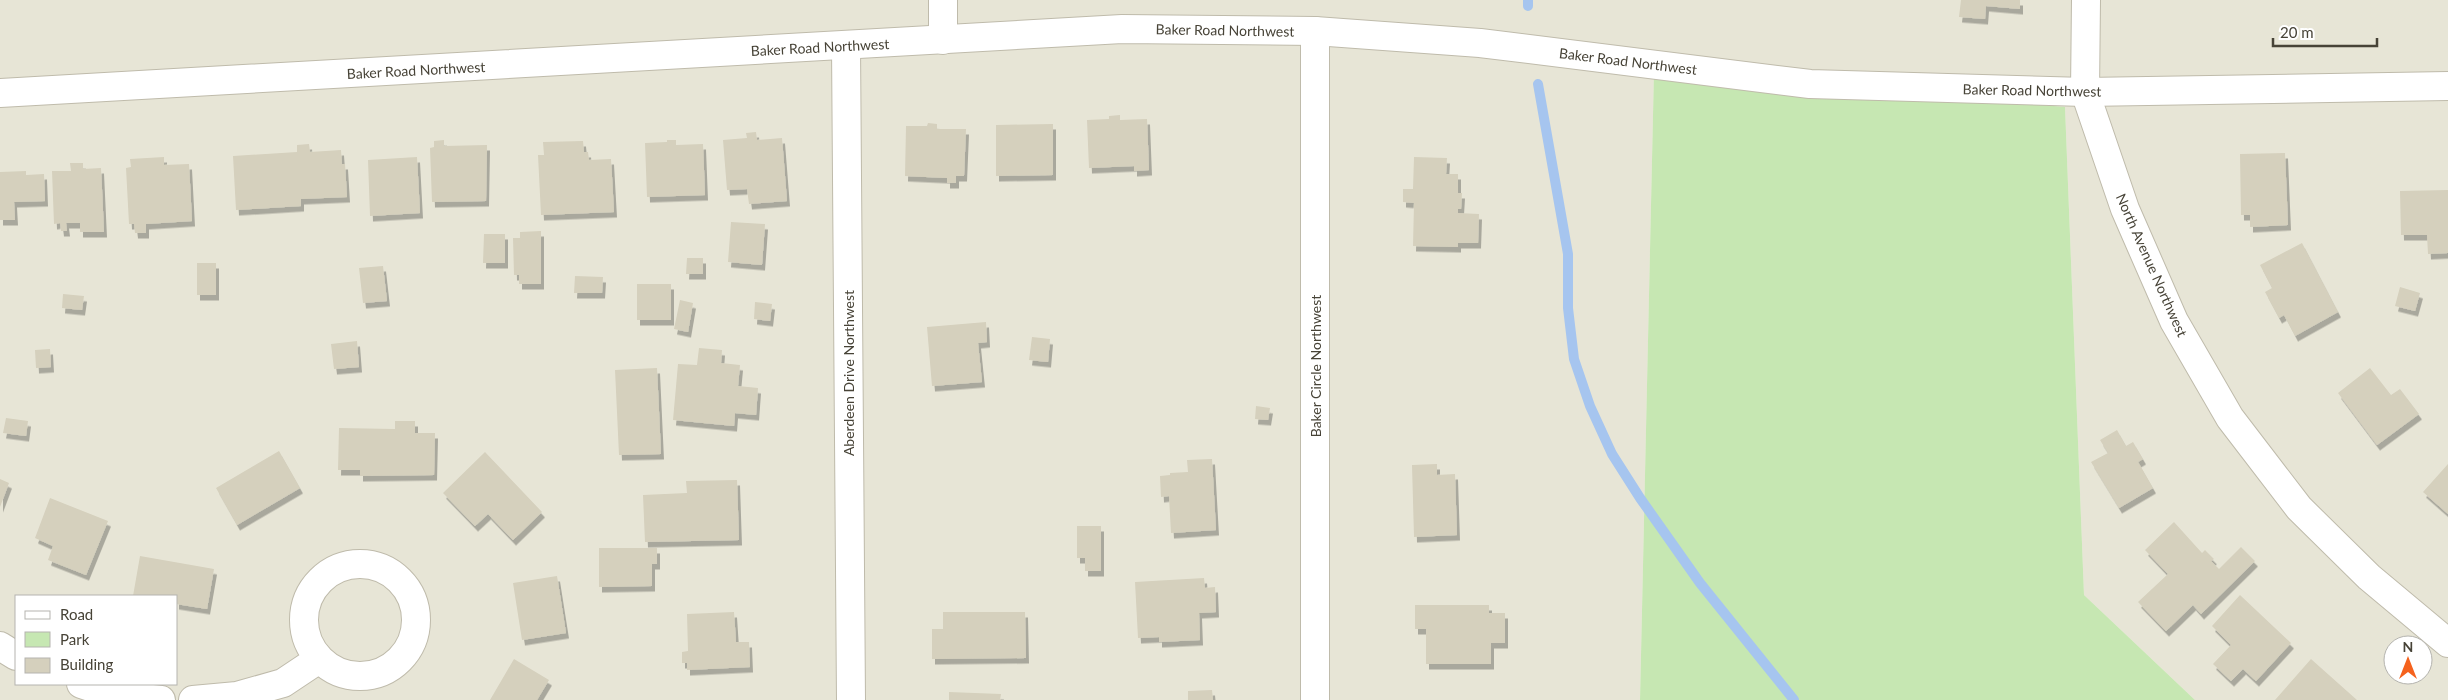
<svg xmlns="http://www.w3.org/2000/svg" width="2448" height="700" font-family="Lato,sans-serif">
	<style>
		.residential { fill: #e7e5d6; fill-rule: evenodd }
		.green { fill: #c6e7b2 }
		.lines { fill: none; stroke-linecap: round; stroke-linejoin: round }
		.stream { stroke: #a6c5ef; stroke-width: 10 }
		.building { fill: #d5d0bd; filter: url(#shadow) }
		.minor-casing { stroke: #bfbbab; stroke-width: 30 }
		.tertiary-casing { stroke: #bfbbab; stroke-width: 30 }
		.minor { stroke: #fff; stroke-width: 28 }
		.tertiary { stroke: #fff; stroke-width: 28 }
		.labels { text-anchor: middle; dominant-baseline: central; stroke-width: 4.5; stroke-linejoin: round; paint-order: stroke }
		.street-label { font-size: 14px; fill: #474337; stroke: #fff }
	</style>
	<defs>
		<filter id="shadow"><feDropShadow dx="3" dy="5.5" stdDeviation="0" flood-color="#0004"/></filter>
	</defs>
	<rect width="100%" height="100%" fill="#f4f2e8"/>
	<!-- residential -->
	<path class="residential" d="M0 0H2448V700H2195L2084 595 2065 107 1654 71 1640 700H0ZM16 596H176V684H16ZM2393 645H2423V675H2393Z"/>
	<!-- green -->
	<path class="green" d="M1654 70 2065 107 2084 595 2195 700H1640Z"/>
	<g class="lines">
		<!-- stream -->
		<path class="stream" d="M1528 6V0
			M1538 84 1568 254V308L1574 359 1590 406 1612 454 1640 498 1700 583 1794 700"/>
	</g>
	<!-- building -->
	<path class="building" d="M1961 0H2020V9L1986 6 1985 19 1959 17Z
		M1120 115V120L1147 119 1149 170 1134 171V166L1089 168 1087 120 1109 119V116Z
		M928 123 937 124V129H966L964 176H956V183H947V178L905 176 906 126H927Z
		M1053 124V175L996 176V125Z
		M756 132 757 140 782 138 787 201 749 204 747 189 727 190 723 140 747 138 746 133Z
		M444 140V146L487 145 486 201 432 202 430 148 434 147V141Z
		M667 140H676V145L703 144 705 195 647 197 645 143 667 142Z
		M583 141 584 152H588L589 160 611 159 614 212 541 215 538 155H544L543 142Z
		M309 144 310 152 341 150 342 164H345L347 197 301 199V206L236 210 233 156 297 152V145Z
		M2285 153 2288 225 2250 227V215H2241L2240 154Z
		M164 157V165L189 164 192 221 146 224V233H135L134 224H129L126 168 131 167 130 159Z
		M417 157 420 213 370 216 368 160Z
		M1414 157 1447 158 1446 174H1458V193H1462L1461 209H1458V213L1479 214 1478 243H1458V247L1413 246 1414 203 1403 202V189H1413Z
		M70 163H83V169L101 168 104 232H80V223H66L67 231H61L60 223 54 224 52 171H71Z
		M26 171V175L44 174 45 201 14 202 15 220H0V172Z
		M2448 190V253L2428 254 2427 235H2401L2400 191Z
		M731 222 765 224 762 265 728 262Z
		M541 231V284H519V275H514L513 238H520V232Z
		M484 234H505V263H483Z
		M2302 243 2338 312 2295 336 2284 315 2279 318 2265 292 2272 288 2260 265Z
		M687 258H703V274H686Z
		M197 263H216V295H197Z
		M383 266 387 301 363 303 359 268Z
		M575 276 603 277 602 293H574Z
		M637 284H671V320H637Z
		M2400 287 2420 293 2415 311 2395 306Z
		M63 294 84 296 82 310 62 308Z
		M680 300 693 303 688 332 674 329Z
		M755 302 772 304 770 321 754 319Z
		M986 322 987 342 978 343 982 382 932 386 927 327Z
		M1032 337 1050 339 1048 362 1029 360Z
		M357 341 359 367 334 369 331 344Z
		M699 348 722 350 721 363 740 365 738 386 758 388 756 415 735 413 734 426 673 420 678 364 697 365Z
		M50 349 51 367 36 368 35 350Z
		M657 368 661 454 619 455 615 370Z
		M2370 368 2391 395 2400 389 2419 414 2377 445 2338 393Z
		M1256 406 1270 408 1268 420 1255 419Z
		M6 418 28 421 26 436 3 433Z
		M395 421H415V433H435L434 475 360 476V470H338L339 428 395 429Z
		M2117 430 2126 446 2133 442 2143 459 2138 462 2153 488 2119 508 2091 462 2108 453 2100 440Z
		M279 451 300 488 237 525 216 488Z
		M485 452 542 512 513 540 488 514 475 526 443 493Z
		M1212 459 1216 530 1171 533 1169 496 1161 497 1160 476 1170 475V473L1188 472 1187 460Z
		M1437 464V475L1455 474 1457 535 1414 537 1412 465Z
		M2448 464V514L2423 492Z
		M0 479 9 483 0 507Z
		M737 480 739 540 645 542 643 495 687 493 686 481Z
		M50 498 108 521 86 575 48 560 53 546 35 538Z
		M2174 522 2202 553 2205 550 2214 559 2211 561 2219 569 2241 547 2255 561 2201 614 2193 605 2166 631 2138 602 2168 574 2145 550Z
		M1077 526H1101V571H1085V558H1077Z
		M599 548H657V564H652V586L599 587Z
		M140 556 214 569 207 609 176 604V596H133Z
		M557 576 566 633 522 640 513 583Z
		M1204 578 1205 588 1215 587 1216 612 1199 613 1200 640 1159 642V637L1138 638 1135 582Z
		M2240 595 2291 643 2256 681 2243 669 2231 681 2213 664 2231 645 2212 626Z
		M1415 605H1489V613H1505V643H1491V664H1426V629H1415Z
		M734 612 736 642H749L750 667 687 670V663H682V652L688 651 687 614Z
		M943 612H1025L1026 658 932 659V629H943Z
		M514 659 549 680 537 700H490Z
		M2311 659 2357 700H2275Z
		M1212 690 1213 700H1188V691Z
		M949 692 1001 694 1000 700H949Z"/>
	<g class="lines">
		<defs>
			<path id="minor" d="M2086 0 2085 92 2125 209 2174 321 2230 418 2299 508 2369 577 2448 643
				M943 40V0
				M846 46 851 700
				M304 620a56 56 0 1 1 112 0a56 56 0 1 1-112 0Z
				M0 646 16 656
				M81 684 115 695 161 700
				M193 700 237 696 283 683 319 659
				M1315 700V31"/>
			<path id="tertiary" d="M0 93 1122 29 1315 31 1480 43 1810 84 2085 92 2448 86"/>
		</defs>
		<!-- minor casing -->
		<use href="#minor" class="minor-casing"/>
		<!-- tertiary casing -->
		<use href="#tertiary" class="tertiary-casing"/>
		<!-- minor -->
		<use href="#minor" class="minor"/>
		<!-- tertiary -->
		<use href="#tertiary" class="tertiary"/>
	</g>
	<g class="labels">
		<!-- street labels -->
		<g class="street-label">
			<text transform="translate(1225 30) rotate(1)">Baker Road Northwest</text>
			<text transform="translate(820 47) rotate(-3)">Baker Road Northwest</text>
			<text transform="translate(1628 61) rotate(7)">Baker Road Northwest</text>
			<text transform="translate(416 70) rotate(-3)">Baker Road Northwest</text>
			<text transform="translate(2032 90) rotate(1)">Baker Road Northwest</text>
			<text transform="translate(2152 265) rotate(66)">North Avenue Northwest</text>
			<text transform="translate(1315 366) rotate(-90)">Baker Circle Northwest</text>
			<text transform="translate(848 373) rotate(-90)">Aberdeen Drive Northwest</text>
		</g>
	</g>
	<!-- legend -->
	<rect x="15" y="595" width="162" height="90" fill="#ffffff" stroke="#b5b4af"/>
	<rect x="25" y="611" width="25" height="8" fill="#ffffff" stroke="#b5b4af"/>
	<text x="60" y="620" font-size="15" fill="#474337">Road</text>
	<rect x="25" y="632" width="25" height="15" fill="#c6e7b2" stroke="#b5b4af"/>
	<text x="60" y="645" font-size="15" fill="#474337">Park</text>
	<rect x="25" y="658" width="25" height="15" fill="#d5d0bd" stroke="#b5b4af"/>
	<text x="60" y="670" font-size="15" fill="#474337">Building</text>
	<!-- north arrow -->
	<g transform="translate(2408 660)"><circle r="24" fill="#ffffff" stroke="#b5b4af"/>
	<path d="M0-4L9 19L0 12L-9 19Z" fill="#f5621d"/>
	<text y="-8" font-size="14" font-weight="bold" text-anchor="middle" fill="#474337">N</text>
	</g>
	<!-- scale -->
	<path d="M2273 38v8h104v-8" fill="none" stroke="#474337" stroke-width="2.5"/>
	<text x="2280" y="38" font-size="15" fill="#474337" stroke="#ffffff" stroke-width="4" paint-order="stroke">20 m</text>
</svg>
